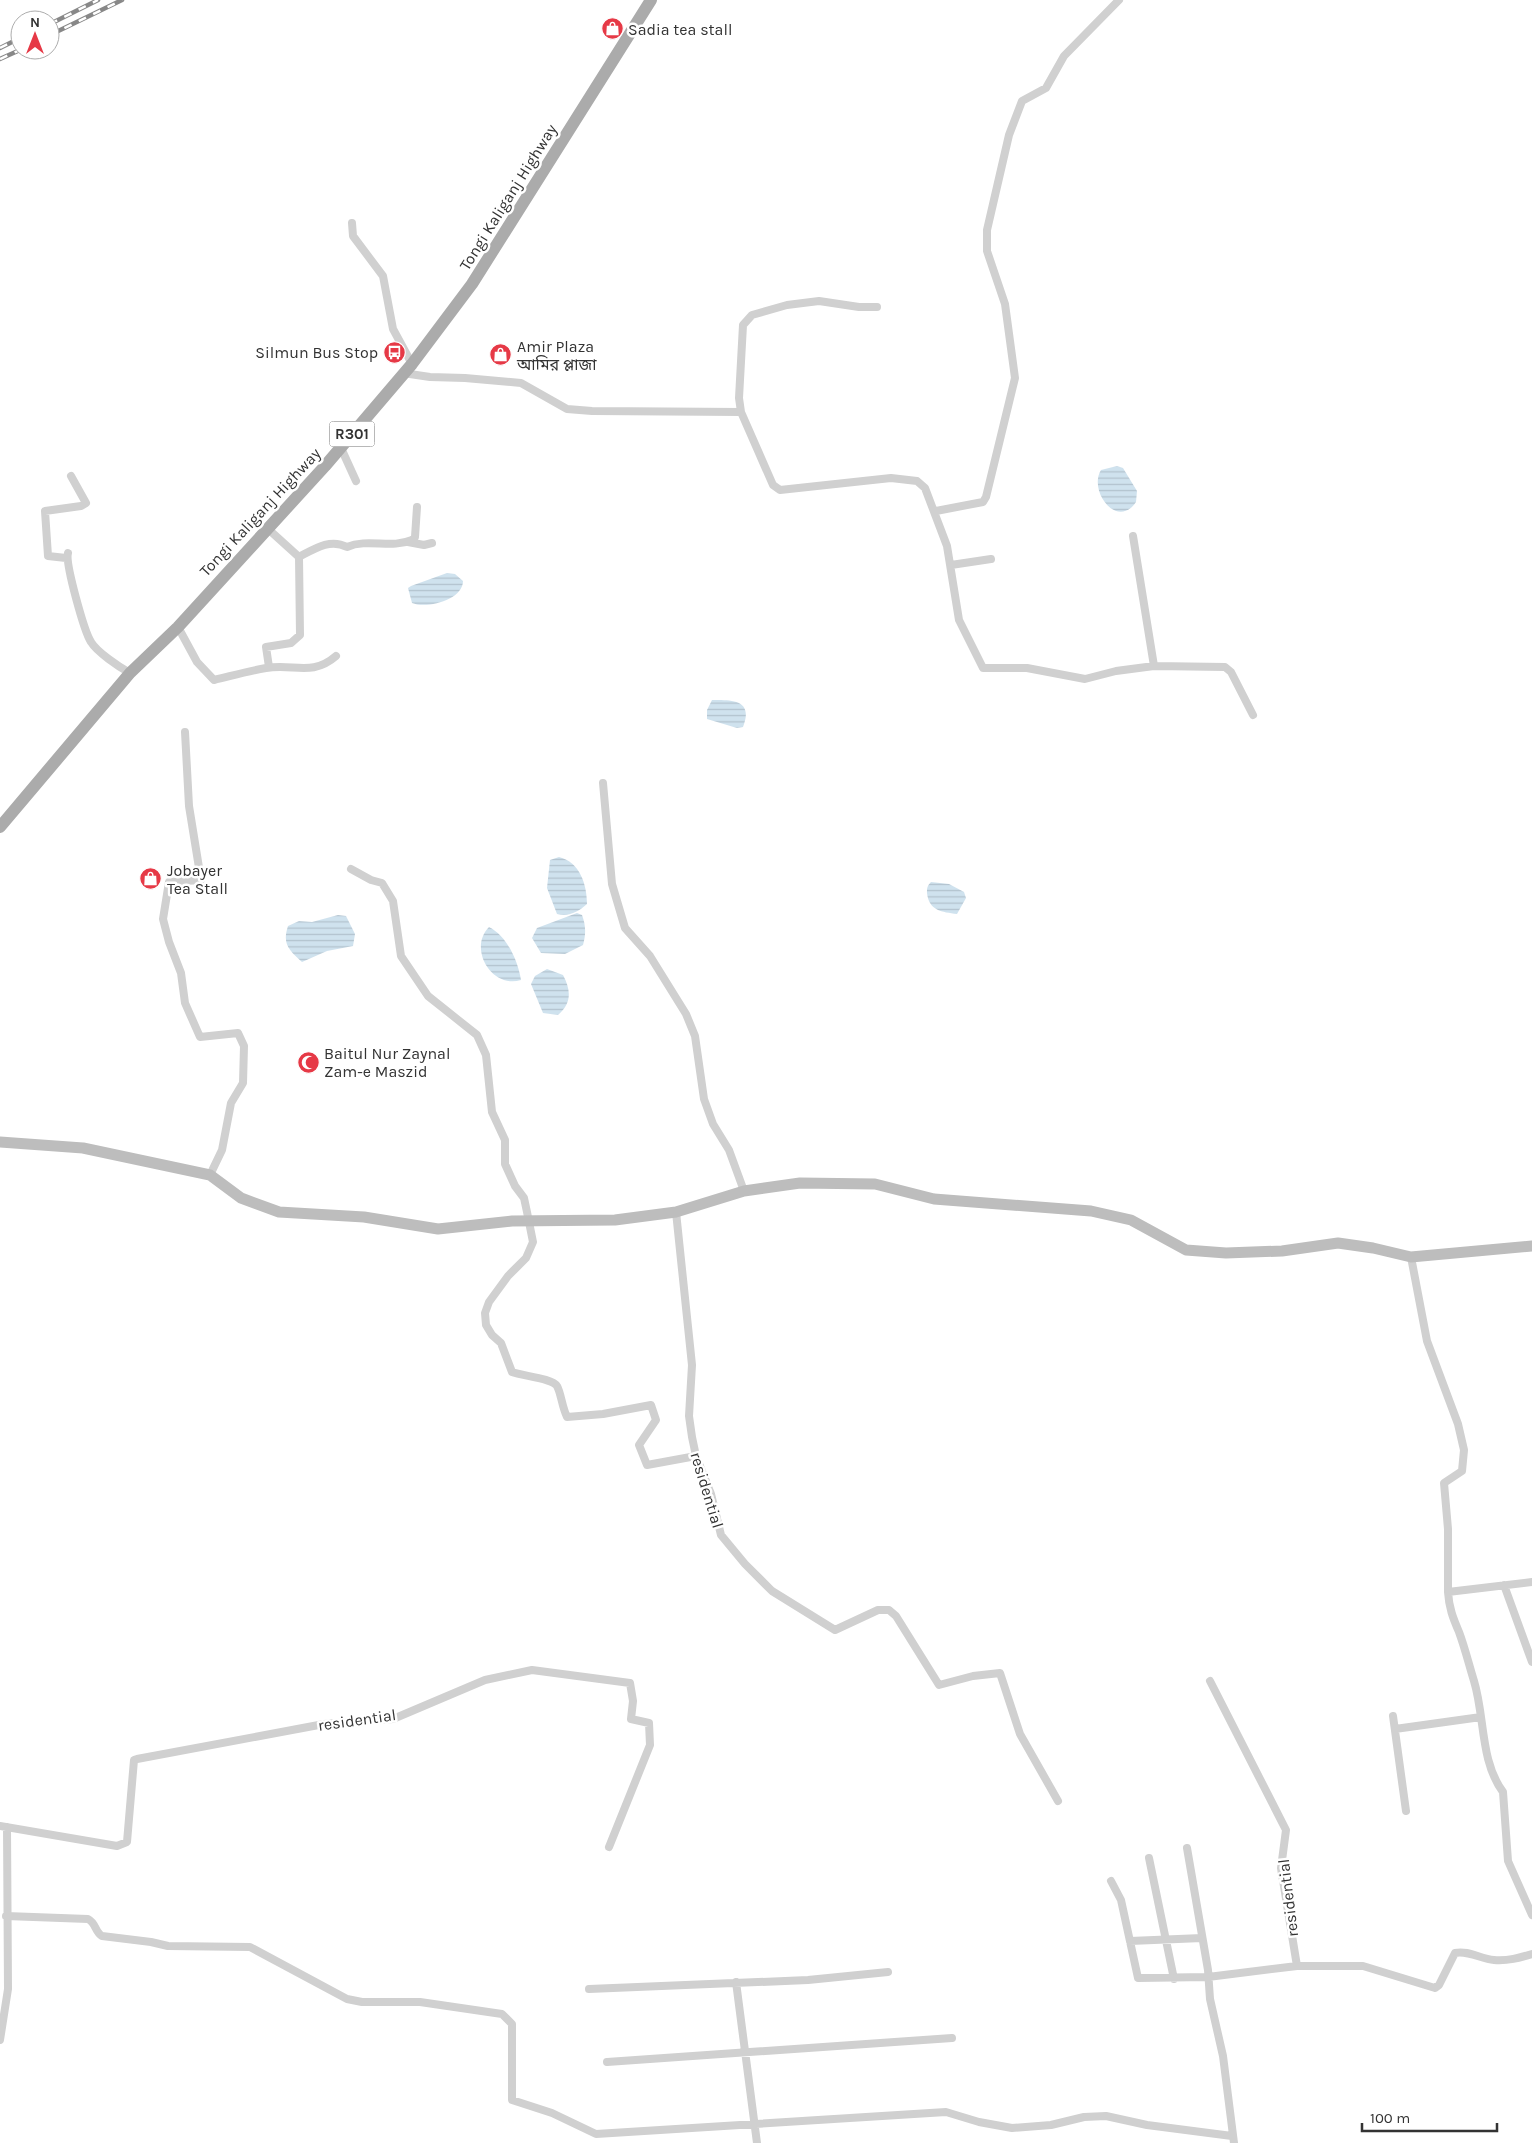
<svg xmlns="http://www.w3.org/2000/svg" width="1532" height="2143" font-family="Karla,'Noto Sans Bengali',sans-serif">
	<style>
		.water { fill: url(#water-rules) }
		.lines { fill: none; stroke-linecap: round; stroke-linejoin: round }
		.street { stroke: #d0d0d0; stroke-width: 8 }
		.secondary { stroke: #bdbdbd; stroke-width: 11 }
		.primary { stroke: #ababab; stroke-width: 12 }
		.rail-casing { stroke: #888; stroke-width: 4.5 }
		.rail { stroke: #fff; stroke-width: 2.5; stroke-dasharray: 8; stroke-linecap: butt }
		.labels { text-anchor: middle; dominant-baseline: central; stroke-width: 5; stroke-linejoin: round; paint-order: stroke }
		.shield { fill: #fff; stroke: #707070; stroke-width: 1 }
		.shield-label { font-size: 15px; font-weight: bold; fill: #333 }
		.poi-label { font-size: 16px; fill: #333; stroke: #fff; text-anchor: start }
		.street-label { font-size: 16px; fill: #333; stroke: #fff }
	</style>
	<defs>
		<pattern id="water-rules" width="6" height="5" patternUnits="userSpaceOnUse" patternTransform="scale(1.25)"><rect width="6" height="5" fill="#cfe2ee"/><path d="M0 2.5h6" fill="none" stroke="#b2c2cd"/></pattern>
	</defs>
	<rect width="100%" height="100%" fill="#fff"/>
	<!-- water -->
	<path class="water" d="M1117 466 1123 468 1137 491 1136 502C1117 530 1088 491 1101 470Z
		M447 573 455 574 463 581C463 600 427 609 412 603L408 588 411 586Z
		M712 700C731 700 754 699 743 727L737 728 707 719V710Z
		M559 857C580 862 587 885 587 904 578 912 569 917 557 914L547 888 550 860Z
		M931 882 949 884 964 892 966 898 957 914C942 912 929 911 927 893 927 888 927 886 931 882Z
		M577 913 582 915C586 926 586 934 583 945L565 954 541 953 532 938 537 928Z
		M338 915 346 916 355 934 353 946 327 951 302 962C289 950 282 944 288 926L299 921 312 922Z
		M489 927C507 936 518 961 521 980 491 989 468 948 489 927Z
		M547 969 563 975C571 990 572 1003 558 1015L543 1013 531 984 535 976Z"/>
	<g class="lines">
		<!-- street -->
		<path class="street" d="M352 223 353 236 383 276 393 329 412 364
			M403 373 430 377 465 378 521 383 567 409 592 411 741 412 739 398 743 325 752 315 787 305 819 301 859 307H877
			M741 412 773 485 780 490 891 478 917 481 925 488 947 546 959 620 983 668H1027L1085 679 1116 671 1154 666 1225 667 1231 672 1253 715
			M341 448 356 481
			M936 511 983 502 986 497 1015 378 1005 304 987 251V230L1009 135 1022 101 1046 88 1064 56 1119 0
			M267 528 299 557 300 635 291 643 266 647 269 667
			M1133 536 1154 666
			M408 542 424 545 432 543
			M68 553C65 563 84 631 91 642 97 652 119 667 130 673
			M299 557C314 549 330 538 347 547 368 538 391 549 412 540L415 537 417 507
			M66 558 48 556 45 511 81 506 86 503 71 476
			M951 565 991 559
			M178 627 197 662 214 680C231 676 249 671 266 668 293 663 312 677 336 656
			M185 732 189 806 201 880 169 882 163 919 169 942 181 973 185 1003 200 1037 238 1033 244 1046 243 1083 231 1103 222 1150 210 1175
			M603 783 612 884 625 928 650 956 686 1014 695 1036 704 1099 713 1124 729 1150 744 1191
			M351 869 371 880 382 883 393 901 401 956 428 996 477 1035 486 1055 492 1112 505 1140V1164L515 1186 524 1198 527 1212 533 1242 526 1258 508 1276 489 1302 485 1313 486 1325 492 1335 501 1343 512 1372C522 1376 552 1378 557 1386 561 1393 562 1407 567 1417L603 1414 651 1405 656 1420 639 1445 647 1465 696 1456
			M676 1212 692 1365 689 1416 692 1437 696 1456 711 1494 721 1535 745 1564 772 1591 835 1630 878 1610H889L896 1616 939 1685 973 1676 1000 1673 1020 1734 1058 1801
			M1411 1257 1427 1341 1458 1424 1464 1450 1462 1471 1444 1483 1448 1529V1592
			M1532 1582 1448 1592C1449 1608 1453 1618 1459 1632 1465 1648 1469 1665 1474 1681 1485 1717 1480 1761 1503 1792L1508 1861 1532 1915
			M1504 1585 1532 1662
			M1210 1681 1286 1830 1281 1868 1297 1966
			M1393 1716 1406 1811
			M1395 1729 1481 1717
			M0 1826 117 1846 127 1842 134 1760 137 1759 324 1724 393 1719 485 1680 532 1670 630 1683 633 1701 631 1719 649 1723 650 1745 609 1847
			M1187 1848 1208 1970 1210 1999 1223 2056 1234 2143
			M1149 1858 1174 1979
			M1111 1881 1121 1900 1138 1978 1208 1977 1297 1966H1363L1435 1988 1439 1985 1455 1953C1468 1950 1481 1959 1494 1960 1508 1961 1519 1958 1532 1954
			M6 1916 88 1919C96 1923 95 1932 102 1936L151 1942 168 1946 250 1947 347 1999 362 2002H420L502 2014 512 2024V2100L552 2113 596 2134 946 2112 979 2122 1012 2128 1051 2125 1084 2117 1106 2116 1147 2125 1232 2136
			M1130 1941 1202 1938
			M736 1982 757 2143
			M589 1989 808 1980 888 1972
			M0 2040 8 1989 7 1827
			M607 2062 952 2038"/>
		<!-- secondary -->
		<path class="secondary" d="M0 1142 83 1148 210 1175 241 1198 279 1212 364 1217 438 1229 512 1221 615 1220 676 1212 744 1191 800 1183 875 1184 934 1199 1091 1211 1131 1220 1186 1250 1226 1253 1282 1251 1338 1243 1373 1248 1411 1257 1532 1246"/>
		<!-- primary -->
		<path class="primary" d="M0 827 130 673 178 627 325 466 412 364 472 284 651 0"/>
		<defs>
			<path id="rail" d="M50 24 98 0
				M50 35 122 0
				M0 48 20 38
				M0 59 20 50"/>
		</defs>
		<!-- rail casing -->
		<use href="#rail" class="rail-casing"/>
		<!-- rail -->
		<use href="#rail" class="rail"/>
	</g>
	<!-- icons -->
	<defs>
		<symbol id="shop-disc" viewBox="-11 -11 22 22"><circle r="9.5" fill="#e63946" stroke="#fff"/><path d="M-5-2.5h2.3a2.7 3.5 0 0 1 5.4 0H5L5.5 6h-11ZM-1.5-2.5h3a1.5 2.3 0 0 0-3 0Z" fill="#fff"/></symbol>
		<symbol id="bus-disc" viewBox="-11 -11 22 22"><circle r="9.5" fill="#e63946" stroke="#fff"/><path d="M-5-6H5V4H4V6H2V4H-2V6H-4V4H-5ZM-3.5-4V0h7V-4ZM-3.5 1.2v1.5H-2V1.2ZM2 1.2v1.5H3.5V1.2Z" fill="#fff"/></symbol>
		<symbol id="mosque-disc" viewBox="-11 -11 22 22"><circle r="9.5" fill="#e63946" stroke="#fff"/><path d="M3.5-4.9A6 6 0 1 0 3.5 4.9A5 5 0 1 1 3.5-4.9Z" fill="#fff"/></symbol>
	</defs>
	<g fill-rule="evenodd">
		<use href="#shop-disc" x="600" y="16" width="25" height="25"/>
		<use href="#bus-disc" x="382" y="340" width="25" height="25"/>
		<use href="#shop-disc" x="488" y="342" width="25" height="25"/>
		<use href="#shop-disc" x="138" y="866" width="25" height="25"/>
		<use href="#mosque-disc" x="296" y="1050" width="25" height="25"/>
	</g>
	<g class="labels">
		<!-- shield labels -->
		<rect class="shield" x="329.5" y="421.5" width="45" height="25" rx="4"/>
		<g class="shield-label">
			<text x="352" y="434">R301</text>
		</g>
		<!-- poi labels -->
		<g class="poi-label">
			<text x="628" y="29">Sadia tea stall</text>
			<text x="517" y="346">Amir Plaza<tspan x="517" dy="18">আমির প্লাজা</tspan></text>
			<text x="378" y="352" text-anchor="end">Silmun Bus Stop</text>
			<text x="167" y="870">Jobayer<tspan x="167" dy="18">Tea Stall</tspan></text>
			<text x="324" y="1053">Baitul Nur Zaynal<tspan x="324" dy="18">Zam-e Maszid</tspan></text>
		</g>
		<!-- street labels -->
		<g class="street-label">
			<text transform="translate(508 197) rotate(-58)">Tongi Kaliganj Highway</text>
			<text transform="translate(260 512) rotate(-47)">Tongi Kaliganj Highway</text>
			<text transform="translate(707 1490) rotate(73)">residential</text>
			<text transform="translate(357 1720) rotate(-8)">residential</text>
			<text transform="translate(1288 1898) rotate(-97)">residential</text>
		</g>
	</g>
	<!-- north arrow -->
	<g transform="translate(35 35)"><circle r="24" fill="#ffffff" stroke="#adadad"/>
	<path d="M0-4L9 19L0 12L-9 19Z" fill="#e63946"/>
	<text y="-8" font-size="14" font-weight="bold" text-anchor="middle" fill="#333333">N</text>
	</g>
	<!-- scale -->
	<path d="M1362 2123v8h135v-8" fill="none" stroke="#333333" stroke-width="2.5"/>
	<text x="1370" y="2123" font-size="15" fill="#333333" stroke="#ffffff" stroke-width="4" paint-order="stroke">100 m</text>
</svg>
